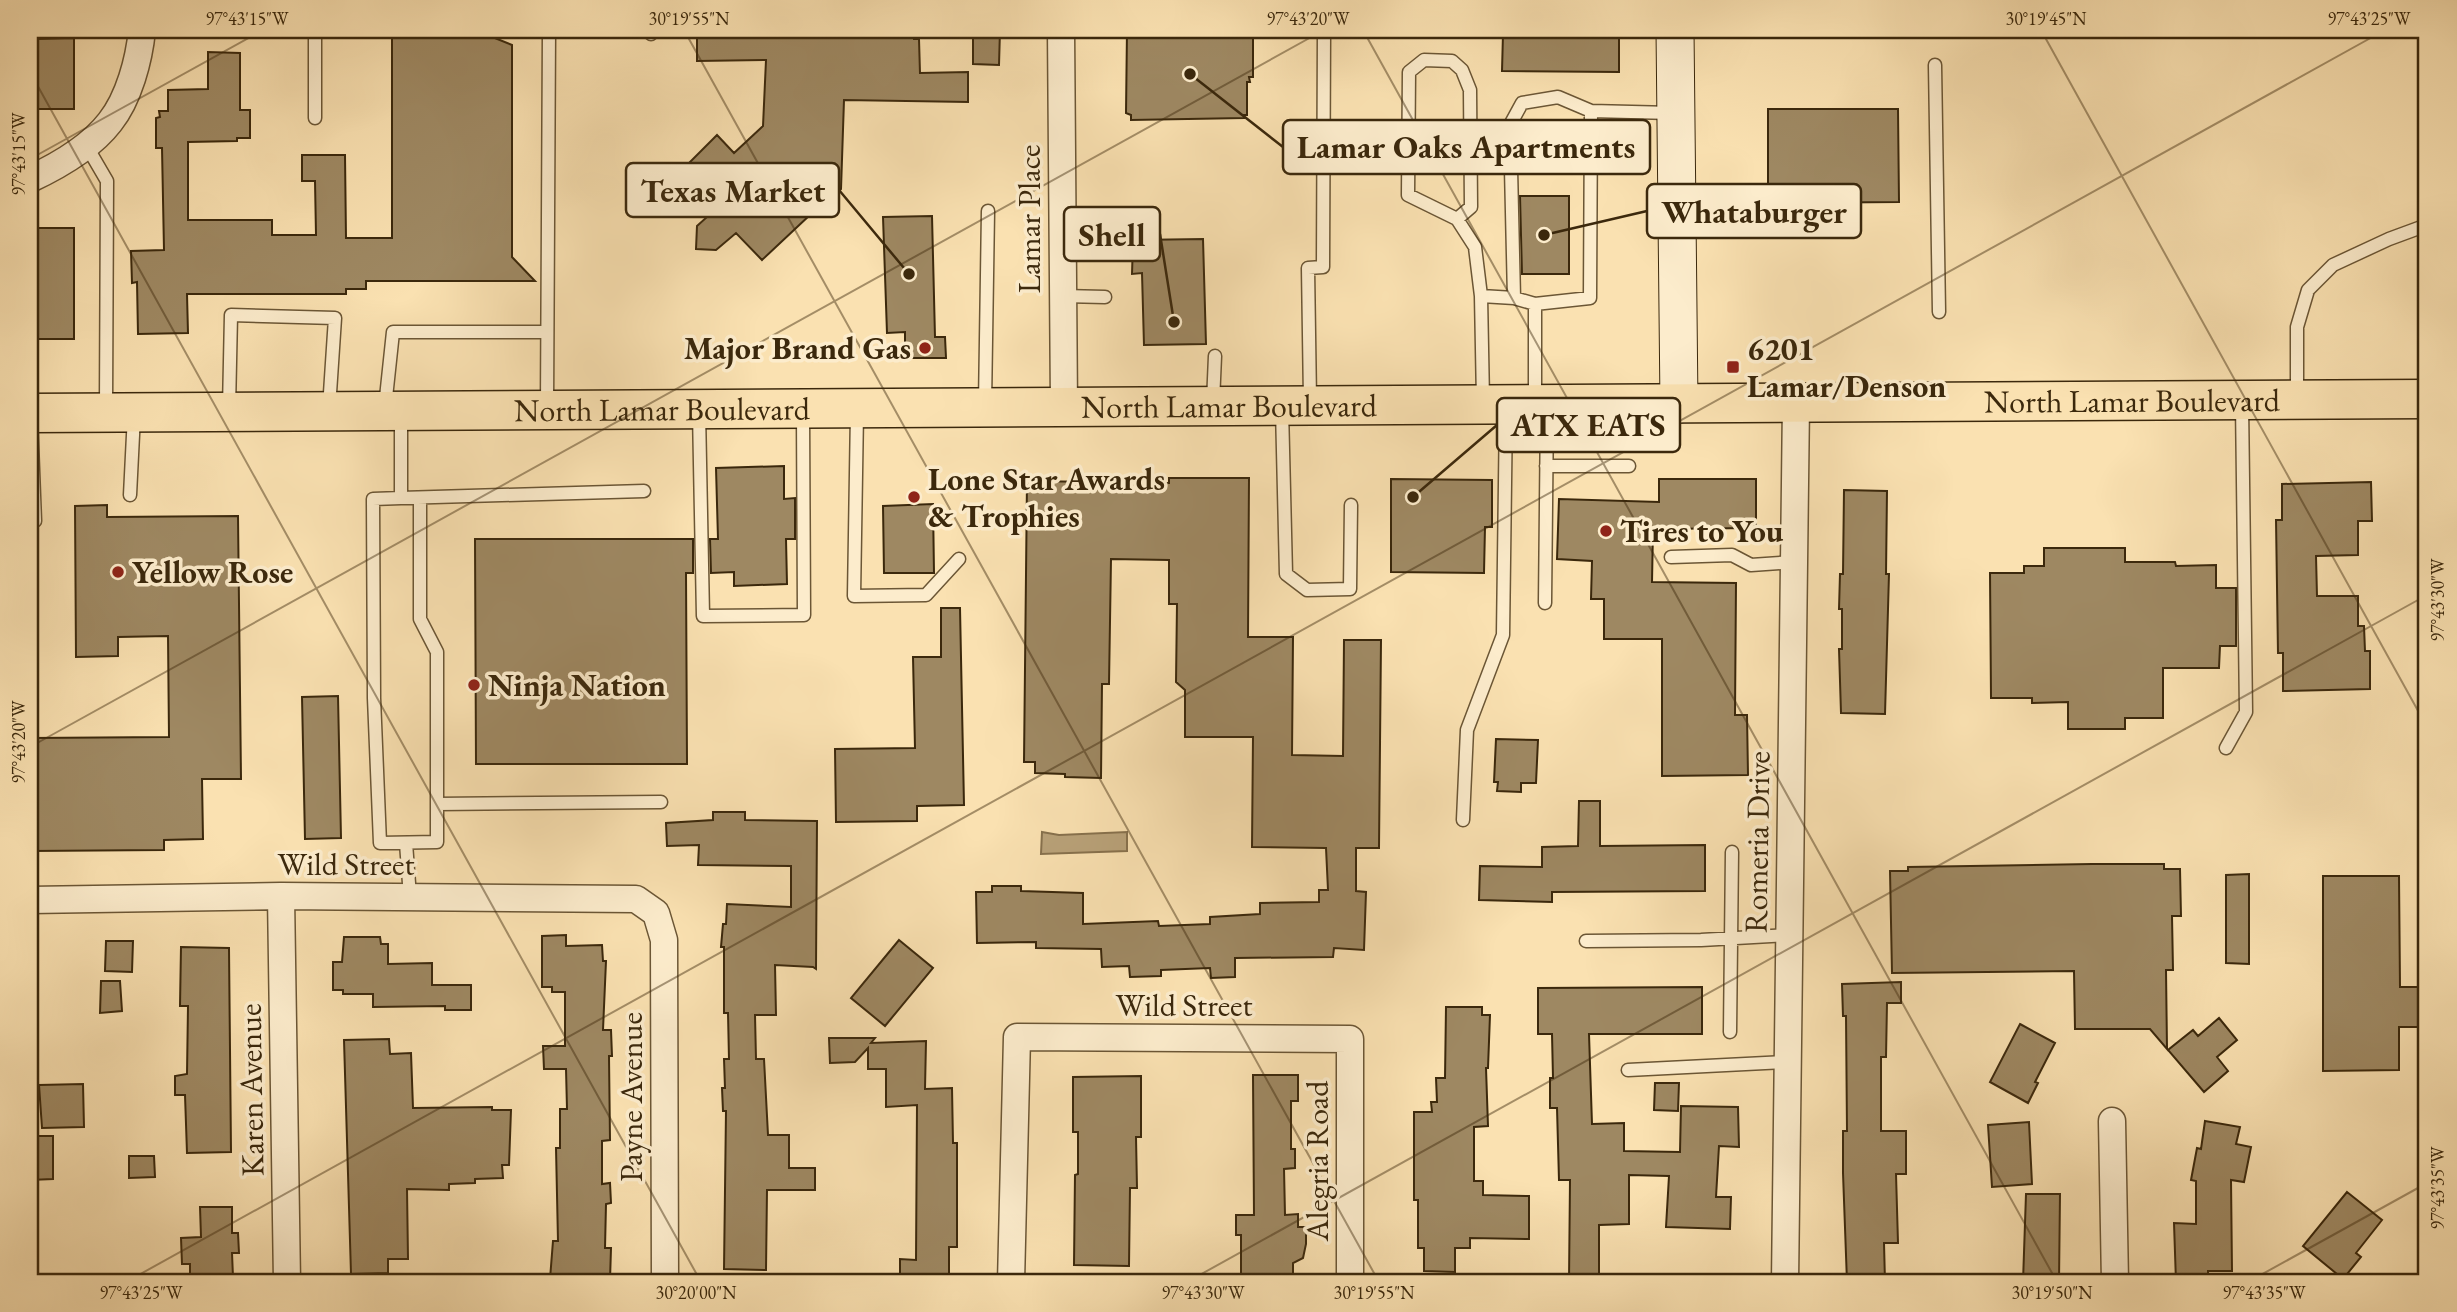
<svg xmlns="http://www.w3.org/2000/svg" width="2457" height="1312" font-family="'EB Garamond',serif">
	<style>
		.water { fill: #b9a279; stroke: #87714d; stroke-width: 2 }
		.building { fill: #9e8862; stroke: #3b280c; stroke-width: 2 }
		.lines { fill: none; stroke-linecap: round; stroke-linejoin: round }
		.lane-casing { stroke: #6b5635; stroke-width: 15 }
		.street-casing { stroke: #6b5635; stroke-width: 29 }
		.secondary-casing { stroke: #3b280c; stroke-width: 39 }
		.primary-casing { stroke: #3b280c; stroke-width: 41 }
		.lane { stroke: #fceccc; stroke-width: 12 }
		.street { stroke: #fceccc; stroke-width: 26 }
		.secondary { stroke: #fceccc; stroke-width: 37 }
		.primary { stroke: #fae1b1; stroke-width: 38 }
		.ticks { fill: none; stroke: #3b280c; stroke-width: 2; stroke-opacity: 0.45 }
		.poi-dot { fill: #8f2418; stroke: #fceccc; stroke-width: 2.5 }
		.labels { text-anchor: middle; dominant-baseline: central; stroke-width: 7; stroke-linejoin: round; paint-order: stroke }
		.street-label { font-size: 32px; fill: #3b280c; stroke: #fceccc }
		.poi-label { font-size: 32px; font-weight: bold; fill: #3b280c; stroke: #fceccc; text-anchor: start }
		.leader { fill: none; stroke: #3b280c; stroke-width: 2.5 }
		.callout-dot { fill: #3b280c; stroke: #fceccc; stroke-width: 2.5 }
		.callout { fill: #fceccc; stroke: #3b280c; stroke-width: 2.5 }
		.callout-label { font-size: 33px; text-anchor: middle; font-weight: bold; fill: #3b280c }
		.neatline { fill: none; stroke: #3b280c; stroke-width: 2.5 }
		.ticks-label { font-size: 18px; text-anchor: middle; fill: #3b280c }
	</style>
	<rect width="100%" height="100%" fill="#fae1b1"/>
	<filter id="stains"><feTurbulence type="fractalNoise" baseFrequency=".00286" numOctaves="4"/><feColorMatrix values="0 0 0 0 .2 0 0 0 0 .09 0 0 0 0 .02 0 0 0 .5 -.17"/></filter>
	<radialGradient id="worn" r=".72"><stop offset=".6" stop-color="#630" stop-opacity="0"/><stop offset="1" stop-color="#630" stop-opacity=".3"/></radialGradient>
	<!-- water -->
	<path class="water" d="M1042 832 1059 835 1127 832V851L1041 854Z"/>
	<!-- building -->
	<path class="building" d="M697 30H914V39H919L920 73 968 72V102L844 100 841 189 828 201 827 199 762 260 736 233 716 250 696 249 697 226 707 217 688 196 705 180 689 163 717 135 734 153 763 126 766 60 697 61Z
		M973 30H1000L999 65 973 64Z
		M1127 30H1250V35H1253V77H1249L1250 82H1247V115H1244V118L1131 120V115L1126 113Z
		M1575 30H1619V72L1502 71 1503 34 1575 35Z
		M392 32H480L512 45V257L535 281H366V289H346V294H187L188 333 138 334 137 282 132 283 131 251 164 250 162 148H156V118L160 117 159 111H168V90L208 89V52L240 53V110H250V138H237V141L188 142V220H272V235H316L315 181H302V155H345L346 238H392Z
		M74 38V109H30V51H36V39Z
		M1768 109H1898L1899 202 1768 203Z
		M1520 196H1569V274H1522Z
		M932 216 935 337H945L946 358H905V332L887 333 883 217Z
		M30 228H74V339H30Z
		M1203 239 1206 344 1144 345 1142 273 1132 274 1133 242H1136V240Z
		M784 466V499L795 498V539H786L787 584 734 586V572L711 573 710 539H718L716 468Z
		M1169 478H1249L1248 637H1293L1292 755 1343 756 1344 640H1381L1379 848H1356V891L1366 892 1364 950 1334 948 1333 957 1235 958V977L1211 978 1210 968 1161 970V976L1130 977 1129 966 1102 967 1101 949 1036 948V942L977 943 976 892H992V886H1021V891L1083 893V924L1158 921 1159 926 1210 924V917L1260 914V903L1319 902V890H1328L1326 848 1252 847 1253 737H1185V690L1176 682 1177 604H1169V560L1111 559 1109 684H1102L1101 778 1065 777V774L1035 773V762H1024L1027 481 1169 483Z
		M1391 479 1492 480V527H1485L1484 573 1391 572Z
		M1659 479H1756V528L1653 529 1652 582 1736 583 1735 715H1747L1748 775 1662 776V639H1604V599H1591L1592 561 1557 559 1559 499 1659 502Z
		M2371 482 2372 521H2358V555L2316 556 2317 596H2358V626H2364L2365 651H2370V689L2283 691V653H2278L2276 520H2282V484Z
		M1844 490 1887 491 1886 574H1889L1885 714 1841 713 1839 649H1842V609H1839L1840 574H1843Z
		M933 504 934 573H884L883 506Z
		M107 505V517L238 516 241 779H202L203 839 164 840V850L30 851V738L169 737 168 636 118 637V656L76 657 75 506Z
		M475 539H693V573H686L687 764H476Z
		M2044 548H2125V562H2175L2176 566 2216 565V588H2236V646H2220L2219 668H2163V718H2125V729H2068V702L2032 703V698H1991L1990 573H2024V566H2044Z
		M941 608H960L964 805 917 806V821L836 822 835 749 915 748 913 657H941Z
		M338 696 341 838 305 839 302 697Z
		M1496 739 1538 740 1536 783H1521V792L1497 791 1498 782H1494Z
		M1579 801H1600V846L1705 845V891L1552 892V902L1479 900 1480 866 1542 867V847L1578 846Z
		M713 812H745V820L817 821 816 969 813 967 775 965 776 1015H755L756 1059H764L768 1135H789V1168H815V1190H767L766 1270 724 1269 726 1111H723L722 1088H725L724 1059H729L728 1013H724V947H721L723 924H726L727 904 791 907V866L698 865 699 845 667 846 666 823 713 820Z
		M2092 864H2164V869H2180L2181 916H2172L2173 970H2166L2167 1049 2150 1029H2075L2074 971 1892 973 1890 871H1908V867Z
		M2249 874V964L2226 963V875Z
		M2323 876H2399L2400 987H2427V1027H2399V1070L2323 1071Z
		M566 935V946L602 945 603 961H606L603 1030H611L612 1056H609L610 1140 602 1141V1184L610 1183 611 1203 606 1204 605 1248H611L610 1280 550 1279 553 1241H558L556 1148H560V1109H567L566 1069H544L543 1046H565V992H552V987H542V936Z
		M344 937H380L381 944H388V964L432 963V985H471V1010H445V1006L373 1007V994H343V990H333V962H342Z
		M899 940 933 968 885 1026 851 998Z
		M106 941H133L132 972 105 971Z
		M181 947 229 948 231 1152 187 1153 185 1095H175V1076L187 1074 188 1006H180Z
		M101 981H120L122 1011 100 1013Z
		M1901 982V1003H1887L1886 1057H1881V1131H1906V1174H1896L1898 1243H1884L1885 1282H1847L1843 1173V1131H1847L1846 1016H1843L1842 984Z
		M1702 987V1034H1589L1592 1124 1624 1123V1151L1680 1152 1681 1106 1738 1107 1739 1147 1719 1146 1716 1197H1731L1730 1229 1666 1227 1669 1176 1629 1175V1224L1599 1225V1282H1569L1570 1180H1559L1557 1108H1550V1078H1553L1552 1034H1538V988Z
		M1446 1007H1482V1015H1490L1488 1068H1486L1488 1126 1474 1127V1181H1483V1195L1529 1196V1239L1470 1238V1248H1455V1272L1424 1271V1248H1418V1200H1414V1112H1432L1431 1102H1437L1436 1078H1445Z
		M2219 1018 2237 1040 2217 1057 2228 1071 2204 1092 2168 1050 2193 1030 2198 1036Z
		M2020 1024 2055 1043 2035 1082 2038 1083 2028 1103 1990 1082Z
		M829 1038H875L871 1043 926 1041 925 1089 952 1088 953 1143H957V1247H949V1282H900V1259L916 1260 917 1105 886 1107V1069H868V1048L855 1062 830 1063Z
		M389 1039 390 1054 411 1053 413 1108 492 1107V1110H511L509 1165H502L503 1178 475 1179V1183L449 1184V1190L407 1189 408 1259H388V1273L351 1274 344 1040Z
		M1253 1075H1298V1101H1291V1149H1295V1168L1284 1169 1285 1215 1298 1214V1227H1306V1244L1303 1258 1293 1263V1282H1241V1235H1236V1215H1254Z
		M1141 1076V1137H1136L1137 1188H1130L1129 1266 1074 1265 1075 1175 1078 1174V1132H1073V1077Z
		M1655 1083H1679L1678 1111 1654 1110Z
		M83 1084 84 1127 42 1128 39 1085Z
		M2205 1121 2240 1127 2236 1144 2251 1147 2244 1182 2231 1180 2232 1271H2208V1282H2176L2174 1223 2196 1224V1181L2191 1180 2197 1148 2201 1149Z
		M2029 1122 2032 1184 1992 1187 1988 1125Z
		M30 1136H53V1179L30 1180Z
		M129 1156H154L155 1177 129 1178Z
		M2347 1192 2382 1220 2356 1253 2361 1257 2343 1279 2303 1246Z
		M2026 1194H2060L2059 1282H2023Z
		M200 1207H232V1233H238L239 1253H232L233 1277 190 1278V1264H182L181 1238 201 1237Z"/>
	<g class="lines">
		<defs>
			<path id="lane" d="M651 30V34
				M1935 65 1939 312
				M315 118V30
				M86 145 107 181 106 408
				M1457 219 1471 207 1470 90 1462 70 1452 61 1424 60 1409 72 1408 195 1457 219 1475 247 1481 296
				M1063 296 1105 297
				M1514 298 1510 125 1522 103 1558 97 1591 111
				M2297 395V327L2308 290 2333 265 2389 239 2427 225
				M1310 400 1308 268 1323 267 1324 30
				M1535 400V304L1590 298 1591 111 1672 113
				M1483 401 1481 296 1514 298 1535 304
				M1213 402 1215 356
				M985 404 988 211
				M547 406 549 30
				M385 407 393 332H547
				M229 408 231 315 335 318 329 408
				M1282 409 1286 574 1307 590 1350 589 1351 505
				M699 412 703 616 804 615 803 413
				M857 412 854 596 926 595 959 559
				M31 417 35 521
				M1546 466H1629
				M130 495 134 415
				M401 498V415
				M420 498V619L437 652V842L380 843 374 698 373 499 401 498 644 491
				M1671 557 1732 555 1751 565 1794 562
				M1545 603 1547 407
				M2226 748 2246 712 2242 404
				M437 804 661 802
				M1463 820 1467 730 1503 635 1506 407
				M406 843 410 897
				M1586 941 1701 940 1789 935
				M1730 1032 1732 852
				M1628 1070 1787 1062"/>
			<path id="street" d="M1061 30 1064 407
				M30 179C58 166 90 148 110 122 129 98 139 60 142 30
				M281 896 287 1282
				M30 900 281 896 636 899 656 913 664 940 665 1282
				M2112 1121 2115 1282
				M1011 1282 1017 1037 1350 1039V1282
				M1785 1282 1796 403"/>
			<path id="secondary" d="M1675 30 1679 404"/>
			<g id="primary">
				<path id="s1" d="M30 413 2427 399"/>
			</g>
		</defs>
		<!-- lane casing -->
		<use href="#lane" class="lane-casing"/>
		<!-- street casing -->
		<use href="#street" class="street-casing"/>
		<!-- secondary casing -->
		<use href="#secondary" class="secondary-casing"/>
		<!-- primary casing -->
		<use href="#primary" class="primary-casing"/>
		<!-- lane -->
		<use href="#lane" class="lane"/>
		<!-- street -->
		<use href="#street" class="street"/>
		<!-- secondary -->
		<use href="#secondary" class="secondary"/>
		<!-- primary -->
		<use href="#primary" class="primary"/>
	</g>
	<!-- ticks -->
	<path class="ticks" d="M684 30 1379 1282M1363 30 2057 1282M2041 30 2427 727M30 72 701 1282M30 159 263 30M30 747 1324 30M126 1282 2385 30M1187 1282 2427 595M2248 1282 2427 1183"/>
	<!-- markers -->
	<g class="poi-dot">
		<circle cx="925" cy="348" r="7"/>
		<rect x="1726" y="360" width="14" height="14" rx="3.5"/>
		<circle cx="914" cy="497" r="7"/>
		<circle cx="1606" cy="531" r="7"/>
		<circle cx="118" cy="572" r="7"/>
		<circle cx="474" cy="685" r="7"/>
	</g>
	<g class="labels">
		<!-- street labels -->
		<g class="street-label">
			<text transform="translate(1029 219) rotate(-90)">Lamar Place</text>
			<text stroke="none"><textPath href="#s1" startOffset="2102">North Lamar Boulevard</textPath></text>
			<text stroke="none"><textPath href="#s1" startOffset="1199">North Lamar Boulevard</textPath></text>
			<text stroke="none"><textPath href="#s1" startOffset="632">North Lamar Boulevard</textPath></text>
			<text transform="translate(1757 842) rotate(-89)">Romeria Drive</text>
			<text x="346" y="864">Wild Street</text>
			<text x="1184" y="1005">Wild Street</text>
			<text transform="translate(251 1090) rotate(-91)">Karen Avenue</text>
			<text transform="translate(631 1097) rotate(-90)">Payne Avenue</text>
			<text transform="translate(1317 1161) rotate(-90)">Alegria Road</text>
		</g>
		<!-- poi labels -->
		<g class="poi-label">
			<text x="911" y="348" text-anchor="end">Major Brand Gas</text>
			<text x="1747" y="349">6201<tspan x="1747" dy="37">Lamar/Denson</tspan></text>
			<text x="928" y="479">Lone Star Awards<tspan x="928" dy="37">&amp; Trophies</tspan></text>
			<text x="1620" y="531">Tires to You</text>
			<text x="132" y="572">Yellow Rose</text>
			<text x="488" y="685">Ninja Nation</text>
		</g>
	</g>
	<!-- callouts -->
	<path class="leader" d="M1190 74L1283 147M909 274L839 190M1544 235L1647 211M1174 322L1160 234M1413 497L1497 425"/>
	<g class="callout-dot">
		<circle cx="1190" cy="74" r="7"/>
		<circle cx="909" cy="274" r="7"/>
		<circle cx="1544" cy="235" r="7"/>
		<circle cx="1174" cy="322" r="7"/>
		<circle cx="1413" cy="497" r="7"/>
	</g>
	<g class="callout">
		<rect x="1283" y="120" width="367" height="54" rx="7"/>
		<rect x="626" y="163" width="213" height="54" rx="7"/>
		<rect x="1647" y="184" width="214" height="54" rx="7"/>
		<rect x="1064" y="207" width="96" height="54" rx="7"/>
		<rect x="1497" y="398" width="183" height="54" rx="7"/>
	</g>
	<g class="callout-label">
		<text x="1466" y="158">Lamar Oaks Apartments</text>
		<text x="733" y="202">Texas Market</text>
		<text x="1754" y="223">Whataburger</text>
		<text x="1112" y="246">Shell</text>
		<text x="1588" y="436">ATX EATS</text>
	</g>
	<!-- margin -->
	<rect width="2457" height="1312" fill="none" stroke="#fae1b1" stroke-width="77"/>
	<rect x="38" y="38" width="2380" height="1236" class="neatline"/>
	<g class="ticks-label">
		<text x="247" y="25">97°43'15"W</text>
		<text x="689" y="25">30°19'55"N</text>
		<text x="1308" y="25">97°43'20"W</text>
		<text x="2046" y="25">30°19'45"N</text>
		<text x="2369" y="25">97°43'25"W</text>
		<text transform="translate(19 154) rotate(-90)" y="6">97°43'15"W</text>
		<text transform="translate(2438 600) rotate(-90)" y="6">97°43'30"W</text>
		<text transform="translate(19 742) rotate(-90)" y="6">97°43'20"W</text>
		<text transform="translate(2438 1188) rotate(-90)" y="6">97°43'35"W</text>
		<text x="141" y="1299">97°43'25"W</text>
		<text x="696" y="1299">30°20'00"N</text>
		<text x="1203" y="1299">97°43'30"W</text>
		<text x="1374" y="1299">30°19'55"N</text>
		<text x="2052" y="1299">30°19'50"N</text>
		<text x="2264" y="1299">97°43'35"W</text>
	</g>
	<rect width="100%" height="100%" filter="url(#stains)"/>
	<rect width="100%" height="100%" fill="url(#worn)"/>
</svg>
